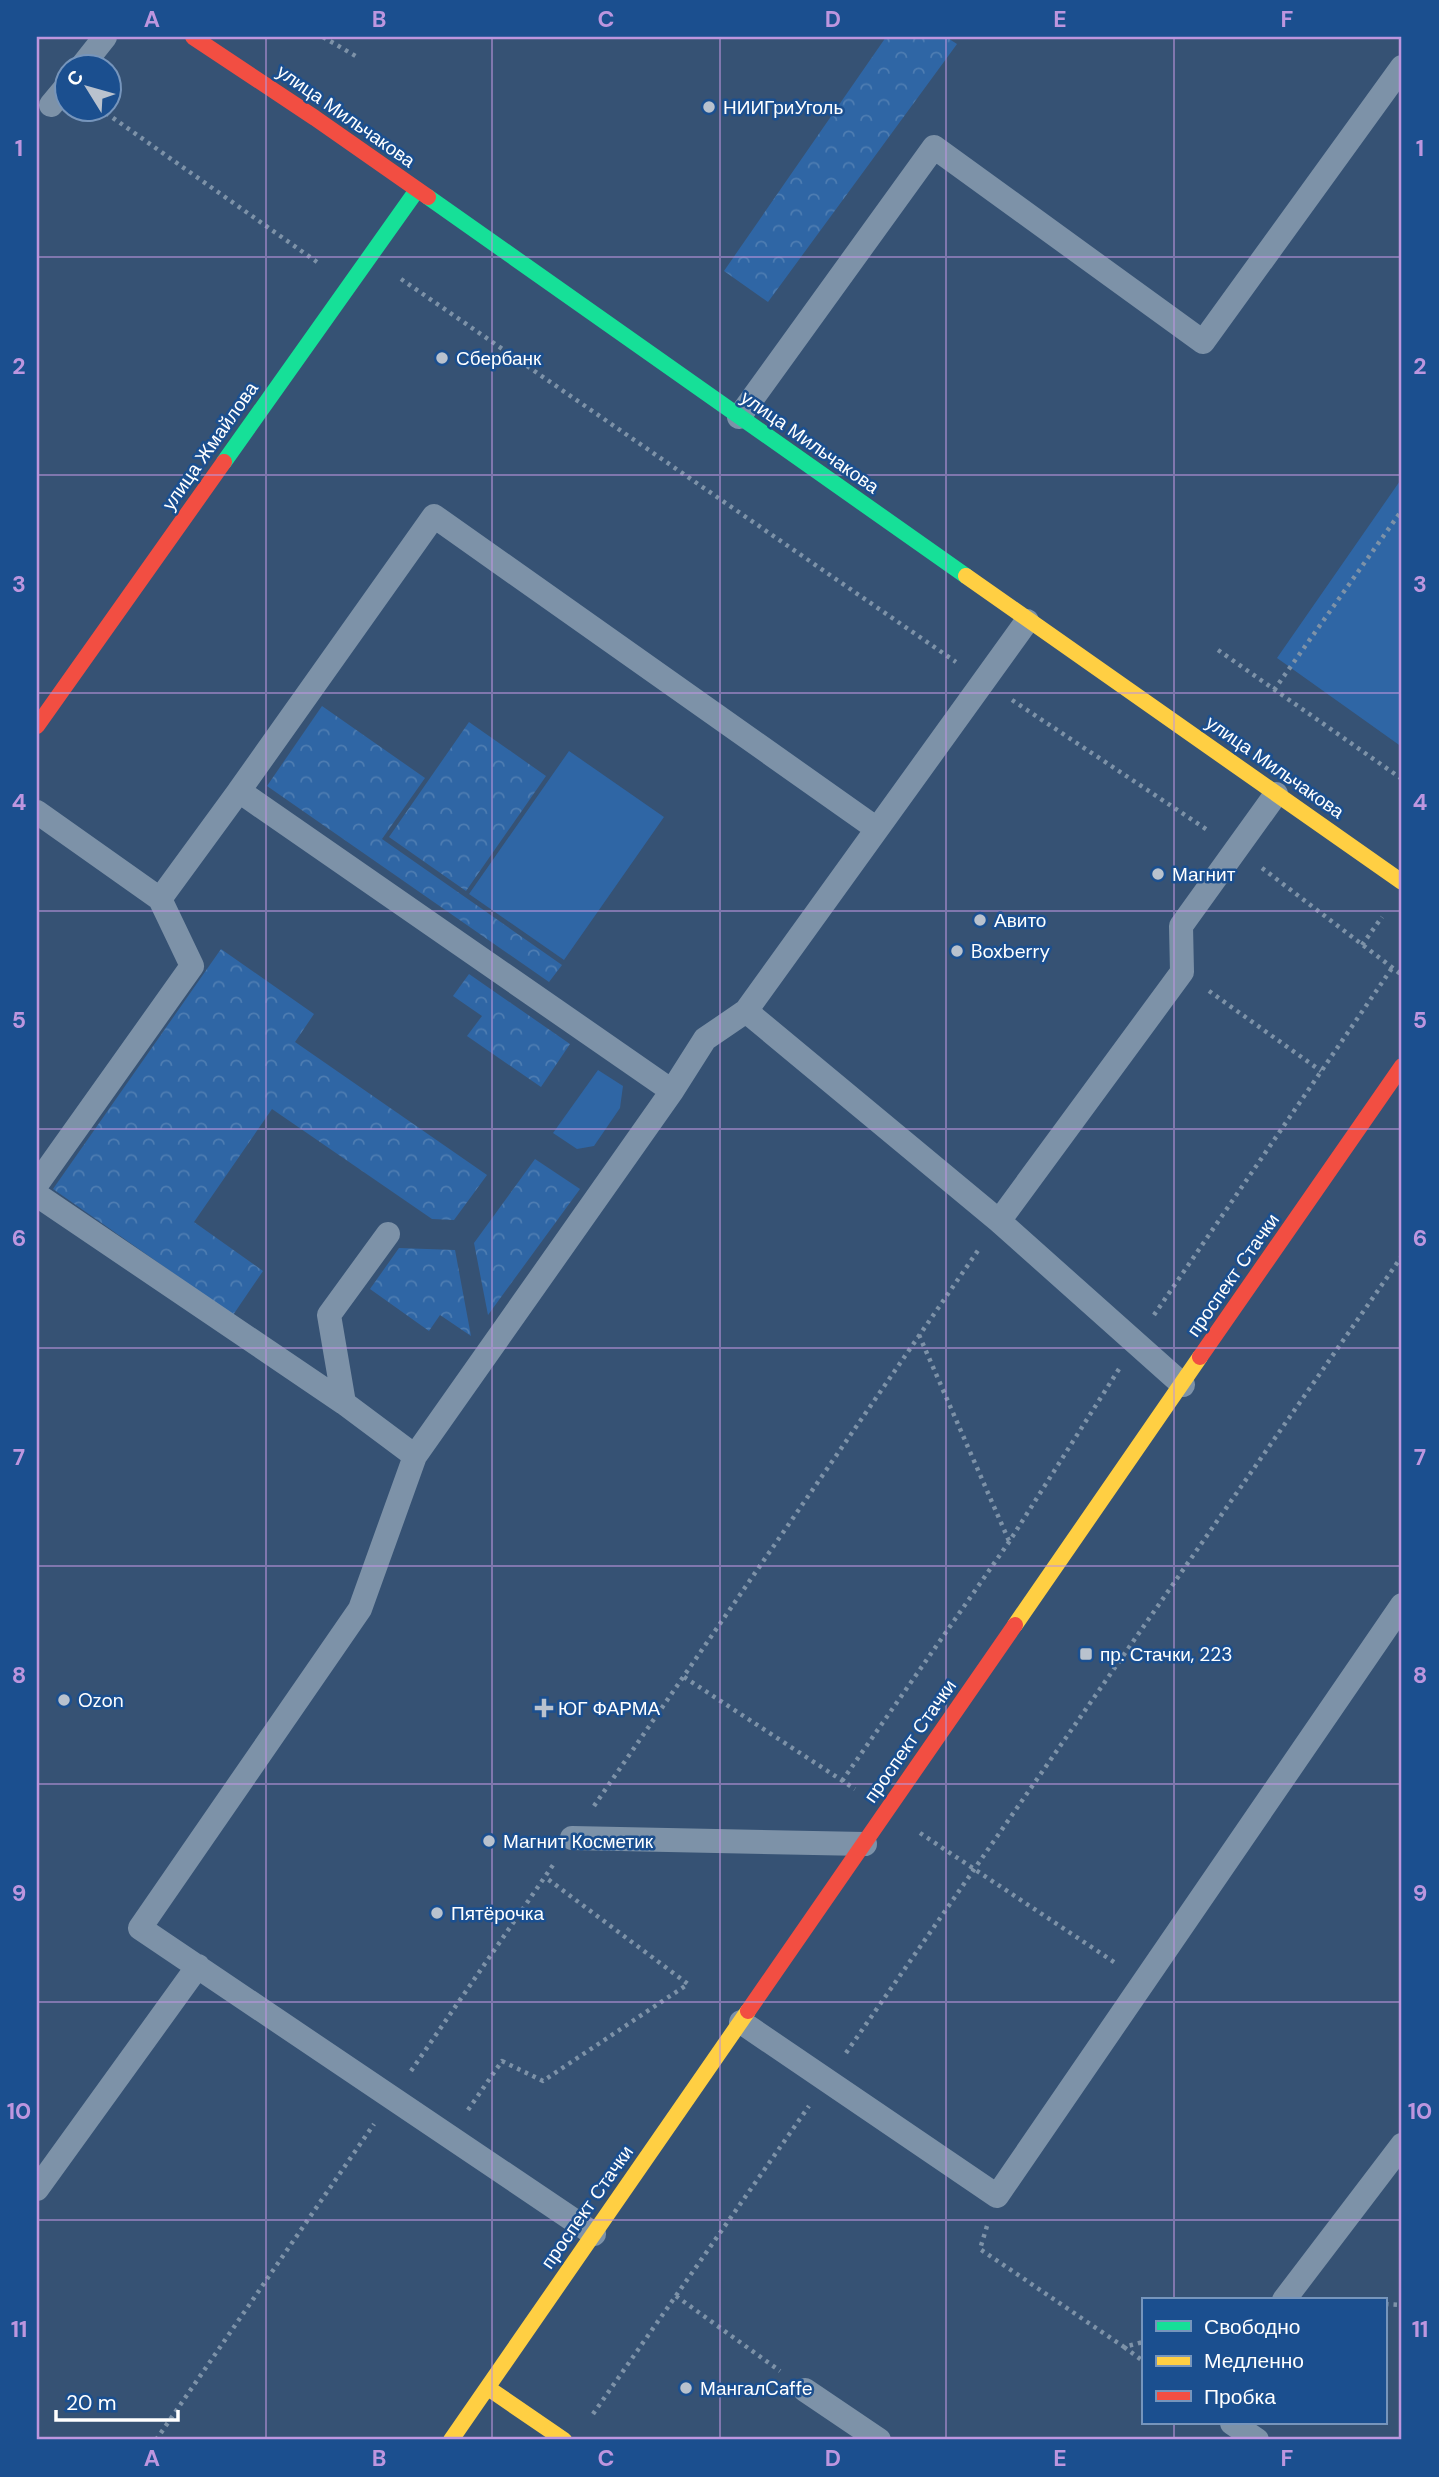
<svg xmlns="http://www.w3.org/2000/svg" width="1439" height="2477" font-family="'DM Sans',sans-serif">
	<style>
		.green { fill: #2f66a5 }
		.forest { fill: url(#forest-crowns) }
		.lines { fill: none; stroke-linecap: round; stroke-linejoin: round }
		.path { stroke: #7d92a8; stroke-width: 4.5; stroke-dasharray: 3.5 5; stroke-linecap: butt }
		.lane { stroke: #7d92a8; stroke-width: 24 }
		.fast { stroke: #16e098; stroke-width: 16 }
		.slow { stroke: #ffcf43; stroke-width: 16 }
		.jam { stroke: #f24e42; stroke-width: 16 }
		.grid { fill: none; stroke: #bd96df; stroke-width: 2; stroke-opacity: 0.55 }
		.poi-dot { fill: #b9c2ce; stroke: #1b4f8f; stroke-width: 2.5 }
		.labels { text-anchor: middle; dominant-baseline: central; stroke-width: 5; stroke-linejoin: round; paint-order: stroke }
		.poi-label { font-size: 19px; fill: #fff; stroke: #1b4f8f; text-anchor: start }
		.street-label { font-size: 19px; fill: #fff; stroke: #1b4f8f }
		.neatline { fill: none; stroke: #bd96df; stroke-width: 2.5 }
		.grid-label { font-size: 23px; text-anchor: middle; font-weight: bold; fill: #bd96df }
	</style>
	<defs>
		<pattern id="forest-crowns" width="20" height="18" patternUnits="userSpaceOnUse" patternTransform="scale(1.75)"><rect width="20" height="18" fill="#2f66a5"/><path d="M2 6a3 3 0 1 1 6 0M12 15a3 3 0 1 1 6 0" fill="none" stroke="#4e7db2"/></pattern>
	</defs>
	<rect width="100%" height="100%" fill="#365274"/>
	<!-- green -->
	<path class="green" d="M1402 478V747L1277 658Z
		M569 751 664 817 564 960 469 894Z
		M598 1070 623 1086 620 1108 594 1146 577 1149 553 1133Z"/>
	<!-- forest -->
	<path class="forest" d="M886 37H946L957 44 768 302 724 271Z
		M322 706 425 778 382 839 562 965 549 982 267 786Z
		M469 722 546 776 466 891 389 837Z
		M221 949 314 1014 295 1042 487 1175 454 1220 432 1219 272 1109 194 1222 263 1271 233 1315 53 1189Z
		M469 974 570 1044 541 1087 467 1036 482 1016 453 996Z
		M535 1159 580 1189 488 1315 474 1243Z
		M399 1248 455 1250 471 1336 440 1315 429 1331 370 1289Z"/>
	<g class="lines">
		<!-- path -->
		<path class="path" d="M323 37 359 58
			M99 108 317 262
			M401 279 956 662
			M1218 650 1402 779
			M1274 690 1402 510
			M1012 700 1209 831
			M1262 868 1402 975
			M1362 945 1382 917
			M1209 991 1321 1071
			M1154 1315 1392 968
			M919 1335 1009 1541
			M684 1677 855 1789
			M842 1781 1009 1542 1119 1369
			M594 1806 979 1249
			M920 1833 1117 1964
			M1402 1910V1911
			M846 2053 1402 1256
			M411 2071 553 1865
			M468 2110 502 2061 543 2081 688 1984 545 1877
			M987 2226 980 2249 1124 2347 1143 2342
			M676 2296 780 2371
			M1385 2304 1402 2305
			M1124 2347 1143 2361
			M593 2414 809 2106
			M156 2440 374 2124"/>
		<!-- lane -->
		<path class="lane" d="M82 66 105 37
			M51 105 66 87
			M739 417 934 147 1203 342 1402 67
			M239 791 434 516 877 829
			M37 812 160 899 239 791 672 1091
			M746 1011 999 1221 1183 1385
			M37 1184 192 966 160 899
			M37 1195 344 1403 415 1456
			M999 1221 1182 972 1181 926 1276 794
			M344 1403 329 1315 388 1234
			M572 1838 865 1844
			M741 2022 997 2196 1402 1605
			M37 2189 198 1966
			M594 2234 140 1928 360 1609 415 1456 672 1091 705 1039 746 1011 1027 621
			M1284 2300 1402 2145
			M805 2390 879 2440
			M1232 2423 1257 2440"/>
		<!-- fast -->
		<path class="fast" d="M428 197 966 576
			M224 462 417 190"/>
		<!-- slow -->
		<path class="slow" d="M966 576 1402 882
			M1015 1625 1200 1357
			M488 2388 564 2440
			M451 2440 748 2011"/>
		<!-- jam -->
		<path class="jam" d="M193 37 315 118 428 197
			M37 726 224 462
			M1200 1357 1402 1066
			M748 2011 1015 1625"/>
	</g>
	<!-- grid -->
	<path class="grid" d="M266 37V2440M492 37V2440M720 37V2440M946 37V2440M1174 37V2300M37 257H1402M37 475H1402M37 693H1402M37 911H1402M37 1129H1402M37 1348H1402M37 1566H1402M37 1784H1402M37 2002H1402M37 2220H1402M1174 2423V2440"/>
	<!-- markers -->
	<g class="poi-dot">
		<circle cx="709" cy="107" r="7"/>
		<circle cx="442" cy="358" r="7"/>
		<circle cx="1158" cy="874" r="7"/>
		<circle cx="980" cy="920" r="7"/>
		<circle cx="957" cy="951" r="7"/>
		<rect x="1079" y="1647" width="14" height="14" rx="3.5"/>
		<circle cx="64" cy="1700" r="7"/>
		<path d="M540.5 1697.5h7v7h7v7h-7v7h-7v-7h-7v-7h7z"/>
		<circle cx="489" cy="1841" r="7"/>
		<circle cx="437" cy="1913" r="7"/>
		<circle cx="686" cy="2388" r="7"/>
	</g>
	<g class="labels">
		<!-- poi labels -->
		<g class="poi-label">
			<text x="723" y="107">НИИГриУголь</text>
			<text x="456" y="358">Сбербанк</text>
			<text x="1172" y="874">Магнит</text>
			<text x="994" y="920">Авито</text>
			<text x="971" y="951">Boxberry</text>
			<text x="1100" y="1654">пр. Стачки, 223</text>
			<text x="78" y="1700">Ozon</text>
			<text x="558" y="1708">ЮГ ФАРМА</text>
			<text x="503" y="1841">Магнит Косметик</text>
			<text x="451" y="1913">Пятёрочка</text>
			<text x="700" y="2388">МангалCaffe</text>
		</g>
		<!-- street labels -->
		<g class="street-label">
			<text transform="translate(346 116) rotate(35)">улица Мильчакова</text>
			<text transform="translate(810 442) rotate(35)">улица Мильчакова</text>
			<text transform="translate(210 446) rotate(-55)">улица Жмайлова</text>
			<text transform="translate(1275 767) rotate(35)">улица Мильчакова</text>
			<text transform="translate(1233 1275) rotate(-55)">проспект Стачки</text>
			<text transform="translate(910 1741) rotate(-55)">проспект Стачки</text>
			<text transform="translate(587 2207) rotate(-55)">проспект Стачки</text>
		</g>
	</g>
	<!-- border -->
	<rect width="1439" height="2477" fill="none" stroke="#1b4f8f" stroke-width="77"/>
	<!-- legend -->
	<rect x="1142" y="2298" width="245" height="126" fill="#1b4f8f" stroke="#7695bc" stroke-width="2"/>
	<rect x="1156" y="2321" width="35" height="10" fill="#16e098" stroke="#7695bc" stroke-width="2"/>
	<text x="1204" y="2334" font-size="21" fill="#ffffff">Свободно</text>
	<rect x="1156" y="2356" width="35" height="10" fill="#ffcf43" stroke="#7695bc" stroke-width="2"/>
	<text x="1204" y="2368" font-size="21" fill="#ffffff">Медленно</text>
	<rect x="1156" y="2391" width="35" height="10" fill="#f24e42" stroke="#7695bc" stroke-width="2"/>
	<text x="1204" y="2404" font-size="21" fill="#ffffff">Пробка</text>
	<!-- north arrow -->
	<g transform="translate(88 88) rotate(307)"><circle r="33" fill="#1b4f8f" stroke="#7695bc" stroke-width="2"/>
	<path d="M0-5L12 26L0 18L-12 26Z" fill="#b9c2ce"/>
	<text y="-10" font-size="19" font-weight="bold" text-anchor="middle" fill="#ffffff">С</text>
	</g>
	<!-- scale -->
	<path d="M56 2410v10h122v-10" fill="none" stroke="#ffffff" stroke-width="3.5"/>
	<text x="66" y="2410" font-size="21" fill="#ffffff" stroke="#1b4f8f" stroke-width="5" paint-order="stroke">20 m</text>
	<rect x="38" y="38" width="1362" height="2400" class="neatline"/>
	<g class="grid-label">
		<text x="152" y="27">A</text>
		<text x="379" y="27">B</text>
		<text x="606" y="27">C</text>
		<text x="833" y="27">D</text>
		<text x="1060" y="27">E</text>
		<text x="1287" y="27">F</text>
		<text x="19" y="156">1</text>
		<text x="1420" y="156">1</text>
		<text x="19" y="374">2</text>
		<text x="1420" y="374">2</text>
		<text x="19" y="592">3</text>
		<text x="1420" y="592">3</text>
		<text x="19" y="810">4</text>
		<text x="1420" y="810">4</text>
		<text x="19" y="1028">5</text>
		<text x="1420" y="1028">5</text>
		<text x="19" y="1246">6</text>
		<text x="1420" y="1246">6</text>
		<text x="19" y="1465">7</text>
		<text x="1420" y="1465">7</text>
		<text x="19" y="1683">8</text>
		<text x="1420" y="1683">8</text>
		<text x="19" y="1901">9</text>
		<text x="1420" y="1901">9</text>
		<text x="19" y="2119">10</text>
		<text x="1420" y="2119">10</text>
		<text x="19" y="2337">11</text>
		<text x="1420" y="2337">11</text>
		<text x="152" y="2466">A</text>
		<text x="379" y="2466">B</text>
		<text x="606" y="2466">C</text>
		<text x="833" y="2466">D</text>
		<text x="1060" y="2466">E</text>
		<text x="1287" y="2466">F</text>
	</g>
</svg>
